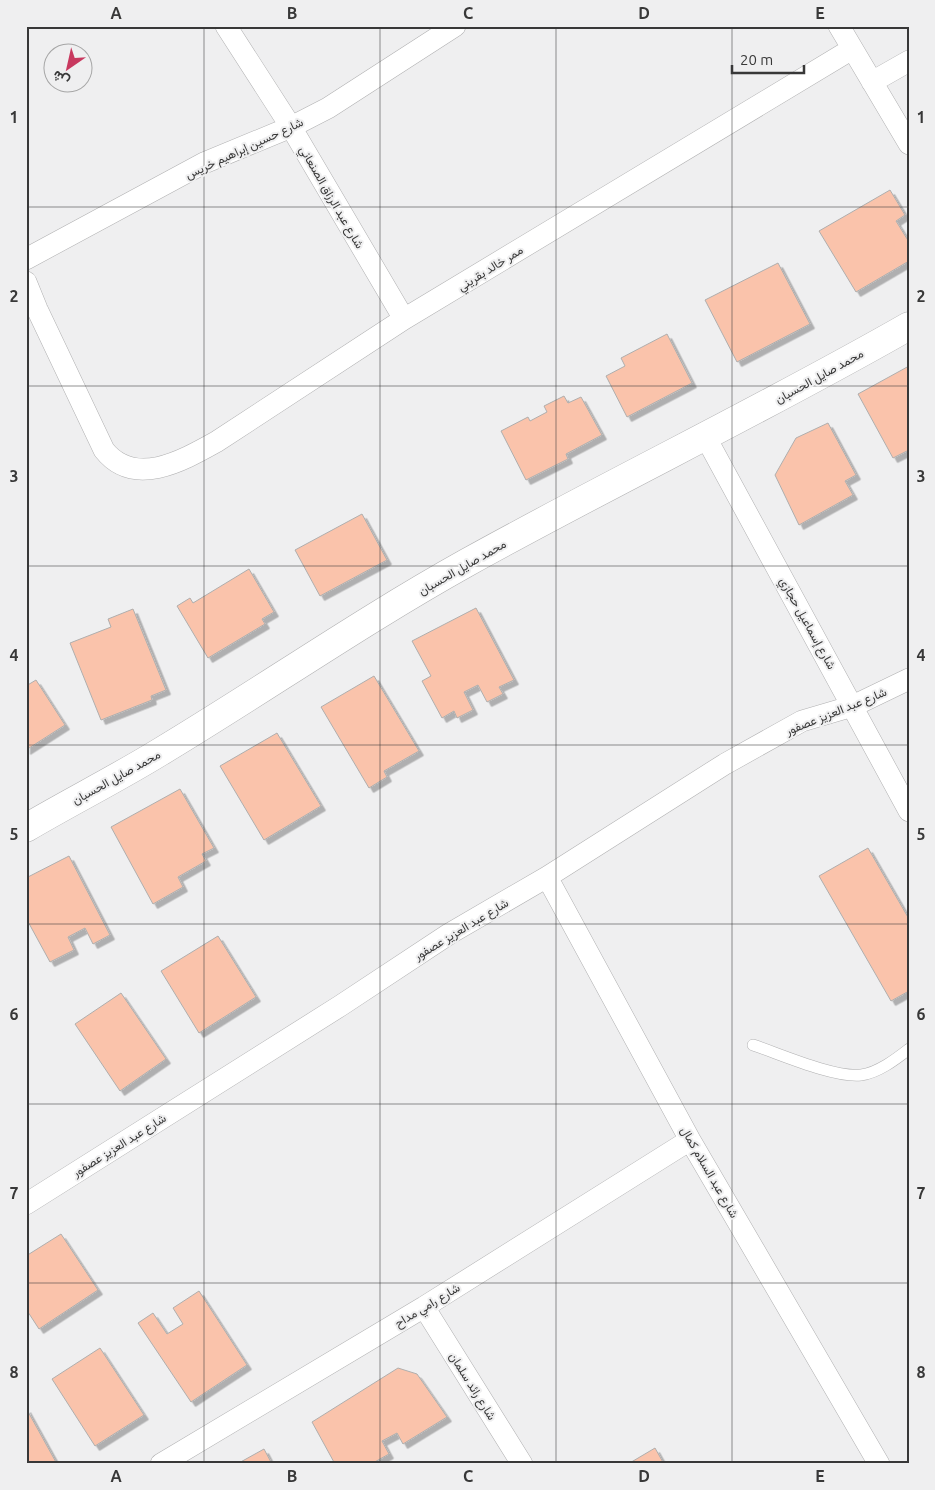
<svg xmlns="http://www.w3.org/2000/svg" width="935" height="1490" font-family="Ubuntu,Vazirmatn,sans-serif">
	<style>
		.building { fill: #fac3ab; stroke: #afaead; filter: url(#shadow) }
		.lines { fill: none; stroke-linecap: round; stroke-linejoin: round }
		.service-casing { stroke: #b0b0b1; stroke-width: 12 }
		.minor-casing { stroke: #b0b0b1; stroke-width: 22 }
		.tertiary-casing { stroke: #b0b0b1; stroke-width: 29 }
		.service { stroke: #fff; stroke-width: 11 }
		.minor { stroke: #fff; stroke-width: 21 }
		.tertiary { stroke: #fff; stroke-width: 28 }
		.grid { fill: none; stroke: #383838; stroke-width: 1; stroke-opacity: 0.55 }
		.labels { text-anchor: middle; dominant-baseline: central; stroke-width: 4; stroke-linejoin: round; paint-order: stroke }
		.street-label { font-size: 12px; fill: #383838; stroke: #efeff0 }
		.neatline { fill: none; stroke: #383838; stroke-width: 2 }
		.grid-label { font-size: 16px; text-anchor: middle; font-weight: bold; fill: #383838 }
	</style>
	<defs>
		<filter id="shadow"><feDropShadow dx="4.5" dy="4.5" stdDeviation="0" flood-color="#0004"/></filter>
	</defs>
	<rect width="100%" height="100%" fill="#efeff0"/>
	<!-- building -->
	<path class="building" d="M890 190 905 215 896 221 909 242V261L856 292 819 231Z
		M778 263 810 324 737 362 705 300Z
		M667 334 692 383 627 417 606 376 625 366 621 358Z
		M909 366V450L893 458 858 394Z
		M564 396 568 403 581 397 602 435 566 454 568 459 526 480 501 431 528 417 530 421 547 412 544 406Z
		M828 423 856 475 845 481 853 495 799 525 775 475 796 438Z
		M362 514 387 560 320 596 295 550Z
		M249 569 274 612 262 619 265 624 208 658 177 606 190 598 193 603Z
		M476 608 514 680 499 687 503 694 487 702 478 685 464 692 473 710 457 718 454 711 442 718 422 681 431 676 412 641Z
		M133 609 166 690 151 696 152 700 101 720 70 643 111 627 108 619Z
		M374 676 419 751 384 771 387 777 369 788 321 707Z
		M36 680 65 725 26 750V686Z
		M277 733 321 806 264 840 220 766Z
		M180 789 214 848 202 854 206 861 178 877 183 887 153 904 111 827Z
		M868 848 909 919V991L891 1001 819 876Z
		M69 856 110 935 93 944 85 928 68 937 74 950 50 962 26 918V878Z
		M218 936 256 997 199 1033 161 971Z
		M121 993 166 1059 120 1091 75 1024Z
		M61 1234 98 1290 39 1329 26 1309V1256Z
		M199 1291 247 1365 191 1402 138 1323 153 1313 167 1334 183 1324 173 1308Z
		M100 1348 144 1415 95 1446 52 1379Z
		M398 1368 417 1374 447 1417 403 1444 397 1433 382 1441 389 1454 371 1464H335L312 1422Z
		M26 1408 57 1464H26Z
		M655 1448 664 1464H628Z
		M264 1449 272 1464H237Z"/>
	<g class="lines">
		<defs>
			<path id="service" d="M753 1045C780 1054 834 1078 861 1075 878 1073 896 1059 909 1049"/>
			<path id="minor" d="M226 26 291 127 404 319
				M839 26 909 144
				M872 82 909 61
				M26 259 204 163 291 127 328 108 455 26
				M26 282 37 309 104 450C134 488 182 461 216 442L404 319 852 49
				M705 436 909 811
				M547 877 690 1140 879 1464
				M26 1204 340 1006 449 934 547 877 725 764 802 721 853 706 909 679
				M424 1307 522 1464
				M161 1464 424 1307 690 1140"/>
			<path id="tertiary" d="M26 828C70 802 116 779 160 752 263 690 362 621 468 562 614 481 764 409 909 326"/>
		</defs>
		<!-- service casing -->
		<use href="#service" class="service-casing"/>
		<!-- minor casing -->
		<use href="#minor" class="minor-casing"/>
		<!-- tertiary casing -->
		<use href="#tertiary" class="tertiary-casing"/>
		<!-- service -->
		<use href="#service" class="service"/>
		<!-- minor -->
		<use href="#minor" class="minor"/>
		<!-- tertiary -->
		<use href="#tertiary" class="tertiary"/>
	</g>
	<!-- grid -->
	<path class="grid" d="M204 26V1464M380 26V1464M556 26V1464M732 26V1464M26 207H909M26 386H909M26 566H909M26 745H909M26 924H909M26 1104H909M26 1283H909"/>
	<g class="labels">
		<!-- street labels -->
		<g class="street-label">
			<text transform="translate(244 148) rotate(-25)">شارع حسين إبراهيم خريس</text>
			<text transform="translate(332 197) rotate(60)">شارع عبد الرزاق الصنعاني</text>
			<text transform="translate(490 268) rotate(-32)">ممر خالد بقريني</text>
			<text transform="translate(819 376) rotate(-29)">محمد صايل الحسبان</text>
			<text transform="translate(462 567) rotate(-30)">محمد صايل الحسبان</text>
			<text transform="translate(808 623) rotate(61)">شارع إسماعيل حجازي</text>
			<text transform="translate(836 711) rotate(-22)">شارع عبد العزيز عصفور</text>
			<text transform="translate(116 777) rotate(-29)">محمد صايل الحسبان</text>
			<text transform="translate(461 929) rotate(-31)">شارع عبد العزيز عصفور</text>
			<text transform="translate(119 1145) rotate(-32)">شارع عبد العزيز عصفور</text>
			<text transform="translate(710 1172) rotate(60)">شارع عبد السلام كمال</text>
			<text transform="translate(427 1305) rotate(-31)">شارع رامي مداح</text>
			<text transform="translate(473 1386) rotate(58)">شارع رائد سلمان</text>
		</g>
	</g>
	<!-- border -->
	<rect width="935" height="1490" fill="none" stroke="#efeff0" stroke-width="55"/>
	<!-- north arrow -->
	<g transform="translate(68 68) rotate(214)"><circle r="24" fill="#efeff0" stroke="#a6a6a6"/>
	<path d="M0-4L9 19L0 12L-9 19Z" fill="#c8395f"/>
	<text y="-8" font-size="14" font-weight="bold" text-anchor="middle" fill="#383838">ش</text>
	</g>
	<!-- scale -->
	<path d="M732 65v8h72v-8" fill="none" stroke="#383838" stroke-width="2.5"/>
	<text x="740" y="65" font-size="15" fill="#383838" stroke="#efeff0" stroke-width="4" paint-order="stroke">20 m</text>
	<rect x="28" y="28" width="880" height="1434" class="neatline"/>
	<g class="grid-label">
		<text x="116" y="19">A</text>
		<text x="292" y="19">B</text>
		<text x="468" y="19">C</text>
		<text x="644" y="19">D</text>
		<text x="820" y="19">E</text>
		<text x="14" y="123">1</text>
		<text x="921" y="123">1</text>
		<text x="14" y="302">2</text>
		<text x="921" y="302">2</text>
		<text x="14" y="482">3</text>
		<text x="921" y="482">3</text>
		<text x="14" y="661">4</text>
		<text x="921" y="661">4</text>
		<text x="14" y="840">5</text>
		<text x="921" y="840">5</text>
		<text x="14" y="1020">6</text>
		<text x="921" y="1020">6</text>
		<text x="14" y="1199">7</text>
		<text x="921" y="1199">7</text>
		<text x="14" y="1378">8</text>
		<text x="921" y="1378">8</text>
		<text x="116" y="1482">A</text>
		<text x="292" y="1482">B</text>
		<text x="468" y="1482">C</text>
		<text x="644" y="1482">D</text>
		<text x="820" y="1482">E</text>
	</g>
</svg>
